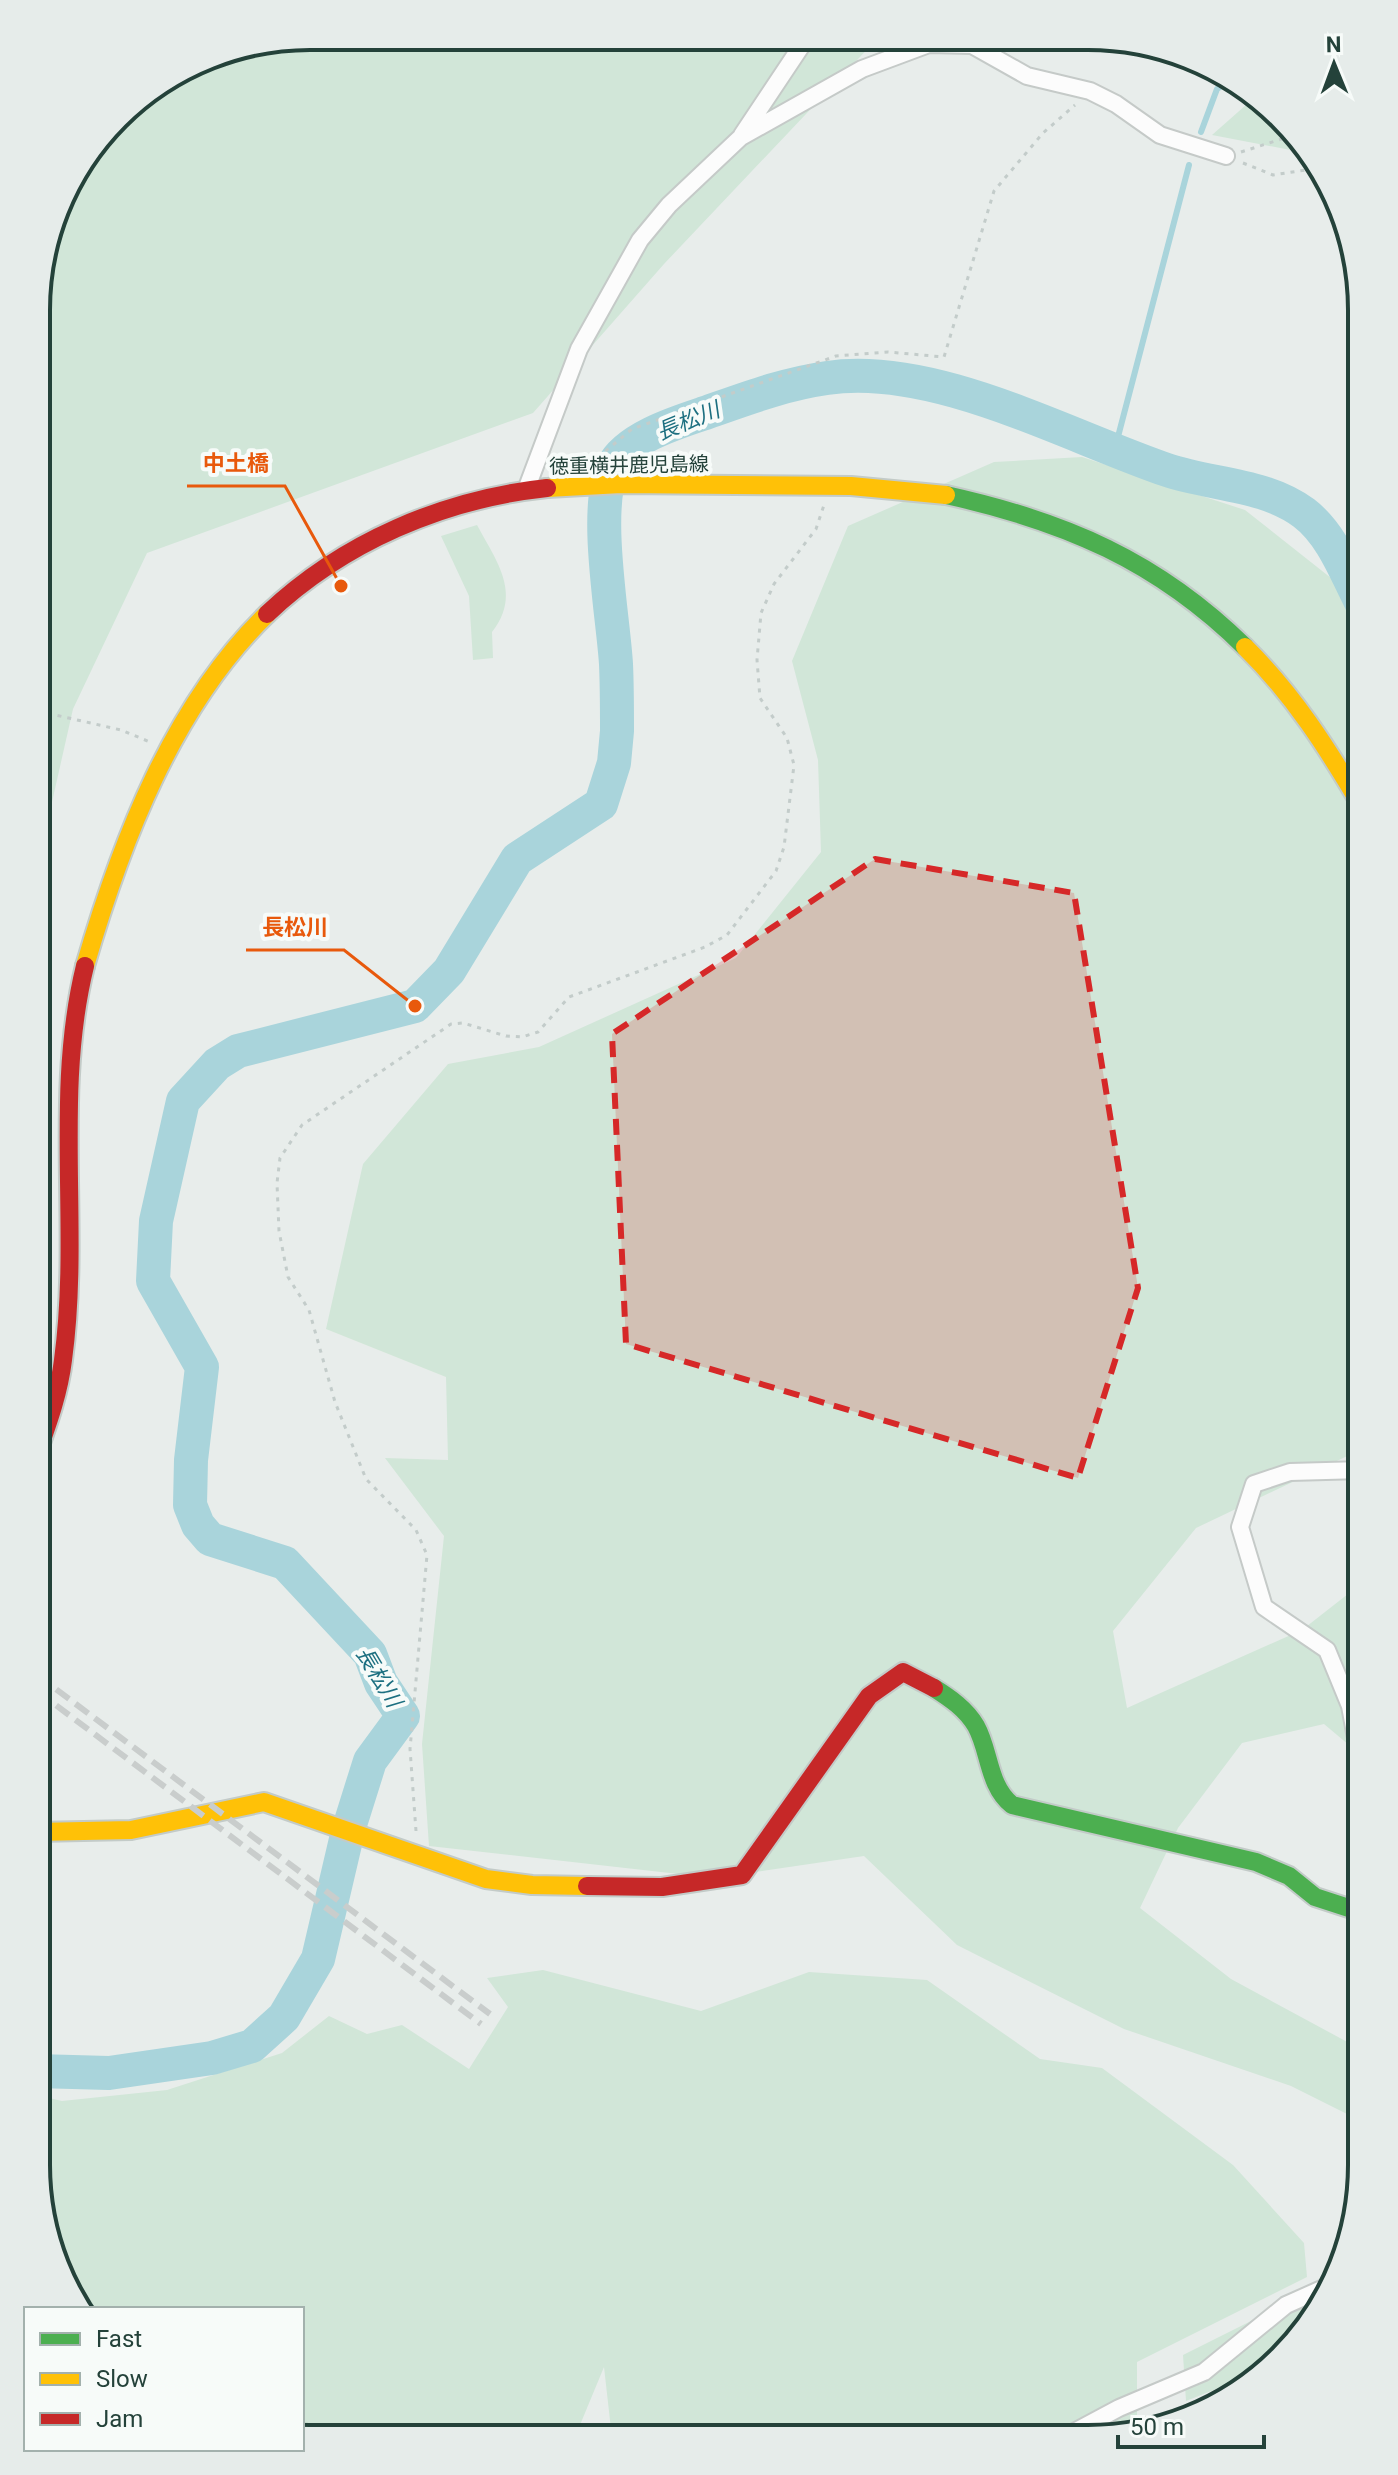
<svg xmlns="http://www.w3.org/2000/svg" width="1398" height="2475" font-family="Roboto,'Noto Sans JP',sans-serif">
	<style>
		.green { fill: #d1e6d8 }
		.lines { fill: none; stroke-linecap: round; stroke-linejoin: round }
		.stream { stroke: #a9d4db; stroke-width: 6 }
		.river { stroke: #a9d4db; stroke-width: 34 }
		.street-casing { stroke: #c5cac8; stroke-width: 20 }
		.fast-casing { stroke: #c3cbc8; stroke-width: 22 }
		.slow-casing { stroke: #c3cbc8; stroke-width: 22 }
		.jam-casing { stroke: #c3cbc8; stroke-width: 22 }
		.path { stroke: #c3ccca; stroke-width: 3; stroke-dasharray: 4 6; stroke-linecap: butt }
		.street { stroke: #fcfcfc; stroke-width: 16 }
		.fast { stroke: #4caf50; stroke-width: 18 }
		.slow { stroke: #ffc107; stroke-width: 18 }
		.jam { stroke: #c62828; stroke-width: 18 }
		.rail { stroke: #c9cdcc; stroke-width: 6; stroke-dasharray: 16 8; stroke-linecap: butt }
		.marked { fill: #d62828; fill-opacity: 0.2; stroke: #d62828; stroke-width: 6; stroke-dasharray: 16 10; stroke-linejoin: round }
		.labels { text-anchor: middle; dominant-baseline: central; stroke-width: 8; stroke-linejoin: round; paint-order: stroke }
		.street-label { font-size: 20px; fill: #24423a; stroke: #f7fbf9 }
		.water-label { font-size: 22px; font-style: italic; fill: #1c6f80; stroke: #f7fbf9 }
		.rim { fill: none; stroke: #24423a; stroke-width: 4 }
		.leader { fill: none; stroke: #e8590c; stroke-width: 3 }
		.callout-dot { fill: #e8590c; stroke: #f7fbf9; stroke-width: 3 }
		.callout-label { font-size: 22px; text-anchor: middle; font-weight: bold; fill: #e8590c; stroke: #f7fbf9; stroke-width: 8; stroke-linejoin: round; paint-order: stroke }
	</style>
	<rect width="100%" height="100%" fill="#e8edeb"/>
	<!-- green -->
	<path class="green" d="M310 36 876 40 664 264 533 413 147 553 73 709 38 864V274L64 188 129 104 205 57Z
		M1255 97 1268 104 1301 152 1212 135Z
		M1082 457 1245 510 1331 578 1362 625V1449L1196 1528 1113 1631 1127 1708 1302 1630 1362 1583V1756L1324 1724 1242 1743 1178 1828 1140 1908 1231 1979 1351 2044 1361 2032V2121L1291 2086 1124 2029 957 1945 864 1856 714 1878 429 1846 422 1744 444 1536 385 1458 448 1460 446 1377 326 1329 363 1164 448 1064 539 1047 736 958 821 852 818 760 792 661 848 526 994 462Z
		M477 525C497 562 522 594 492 632L493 658 473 660 469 596 441 536Z
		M543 1970 701 2011 809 1972 927 1980 1040 2059 1102 2068 1233 2165 1304 2243 1307 2277 1137 2362V2423L1113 2435 1088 2439 612 2438 604 2367 575 2437H302V2309H88L51 2254 36 2165V2095L62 2101 167 2090 282 2053 329 2016 367 2034 402 2025 469 2069 508 2007 487 1978Z
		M1337 2278 1306 2332 1269 2368 1186 2401 1183 2355Z"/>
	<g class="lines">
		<!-- stream -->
		<path class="stream" d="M1201 132 1217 89 1226 83
			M1114 452 1189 165"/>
		<!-- river -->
		<path class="river" d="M36 2071 109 2073 212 2058 252 2046 284 2017 318 1959 348 1831 370 1761 403 1716 381 1683 370 1654 285 1563 210 1539 198 1525 190 1505 191 1460 202 1367 153 1281 156 1221 183 1101 217 1064 238 1051 415 1006 449 971 517 859 601 804 614 763 617 731C617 709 617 686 616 664 613 615 593 509 613 466 626 438 678 422 705 413 745 399 784 384 827 378 933 362 1065 435 1167 470 1212 485 1265 484 1304 513 1332 534 1346 573 1362 604"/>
		<defs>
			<path id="street" d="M742 135 806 39
				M526 490 579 349 640 240 669 205 741 137 862 69 929 44 972 45 1027 76 1090 91 1116 104 1160 135 1226 156
				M1362 1770 1350 1706 1327 1650 1264 1607 1240 1527 1254 1484 1290 1472 1362 1470
				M1061 2439 1119 2408 1204 2372 1286 2305 1333 2284"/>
			<path id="fast" d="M946 495C1064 521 1158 561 1245 647
				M934 1688C950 1698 966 1709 976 1726 990 1751 988 1786 1012 1805L1256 1862 1289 1876 1315 1897 1361 1912"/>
			<path id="slow" d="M547 488 621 484 851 486 946 495
				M1245 647C1293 694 1328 749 1362 807
				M85 966C121 842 173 705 267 614
				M36 1832 131 1830 264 1802 486 1879 532 1885 587 1886"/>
			<path id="jam" d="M267 614C343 542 444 499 547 488
				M37 1454C48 1423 59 1393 63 1360 81 1228 53 1096 85 966
				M587 1886 662 1887 742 1875 869 1696 903 1672 934 1688"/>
		</defs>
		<!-- street casing -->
		<use href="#street" class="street-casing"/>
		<!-- fast casing -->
		<use href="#fast" class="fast-casing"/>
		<!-- slow casing -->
		<use href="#slow" class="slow-casing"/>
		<!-- jam casing -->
		<use href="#jam" class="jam-casing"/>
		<!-- path -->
		<path class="path" d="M1241 152 1291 136
			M1243 163 1273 175 1312 169
			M590 464 632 429 836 356 888 352 944 357 994 191 1043 133 1075 105
			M38 711 121 730 150 742
			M416 1831 410 1749 427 1555 416 1530 366 1479 335 1402 309 1310 288 1277 279 1231 277 1183 280 1158 302 1125 451 1024 463 1023 506 1036 522 1037 538 1032 569 997 705 947 727 935 776 871 784 847 794 765 787 738 760 698 757 660 761 613 774 584 816 529 824 505"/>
		<!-- street -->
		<use href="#street" class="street"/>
		<!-- fast -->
		<use href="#fast" class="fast"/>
		<!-- slow -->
		<use href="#slow" class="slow"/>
		<!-- jam -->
		<use href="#jam" class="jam"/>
		<!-- rail -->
		<path class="rail" d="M37 1675 490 2014
			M37 1691 481 2024"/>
	</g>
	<!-- marked area -->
	<path class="marked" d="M875 859 1074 893 1138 1288 1078 1478 626 1344 612 1034Z"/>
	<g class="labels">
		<!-- street labels -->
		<g class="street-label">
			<text transform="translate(629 465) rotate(-1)">徳重横井鹿児島線</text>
		</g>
		<!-- water labels -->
		<g class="water-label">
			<text transform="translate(688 421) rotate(-22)">長松川</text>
			<text transform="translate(379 1677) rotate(59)">長松川</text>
		</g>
	</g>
	<!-- crop -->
	<path d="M0 0H1398V2475H0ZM310 50H1088A260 260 0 0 1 1348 310V2165A260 260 0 0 1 1088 2425H310A260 260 0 0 1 50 2165V310A260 260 0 0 1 310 50Z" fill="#e6ecea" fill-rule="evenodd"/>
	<path class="rim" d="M310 50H1088A260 260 0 0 1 1348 310V2165A260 260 0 0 1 1088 2425H310A260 260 0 0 1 50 2165V310A260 260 0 0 1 310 50Z"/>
	<!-- callouts -->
	<path class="leader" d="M341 586L285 486H187M415 1006L344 950H246"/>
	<g class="callout-dot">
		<circle cx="341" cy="586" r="8"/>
		<circle cx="415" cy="1006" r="8"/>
	</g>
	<g class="callout-label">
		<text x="236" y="471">中土橋</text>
		<text x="295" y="935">長松川</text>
	</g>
	<!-- legend -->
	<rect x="24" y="2307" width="280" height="144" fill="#f7fbf9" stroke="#a3b1ad" stroke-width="2"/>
	<rect x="40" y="2333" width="40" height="12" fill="#4caf50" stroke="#a3b1ad" stroke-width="2"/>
	<text x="96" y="2347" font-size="24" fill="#24423a">Fast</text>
	<rect x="40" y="2373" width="40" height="12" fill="#ffc107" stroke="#a3b1ad" stroke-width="2"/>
	<text x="96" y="2387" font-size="24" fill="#24423a">Slow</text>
	<rect x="40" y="2413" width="40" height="12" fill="#c62828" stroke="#a3b1ad" stroke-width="2"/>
	<text x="96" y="2427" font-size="24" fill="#24423a">Jam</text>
	<!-- north arrow -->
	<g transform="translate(1334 64) rotate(359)" stroke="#f7fbf9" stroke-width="6" paint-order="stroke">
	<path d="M0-6L14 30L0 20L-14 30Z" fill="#24423a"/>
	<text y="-12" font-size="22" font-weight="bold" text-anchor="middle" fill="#24423a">N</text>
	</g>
	<!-- scale -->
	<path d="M1118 2435v12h146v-12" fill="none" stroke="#24423a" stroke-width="4"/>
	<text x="1130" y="2435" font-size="24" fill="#24423a" stroke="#f7fbf9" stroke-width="6" paint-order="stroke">50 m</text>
</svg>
